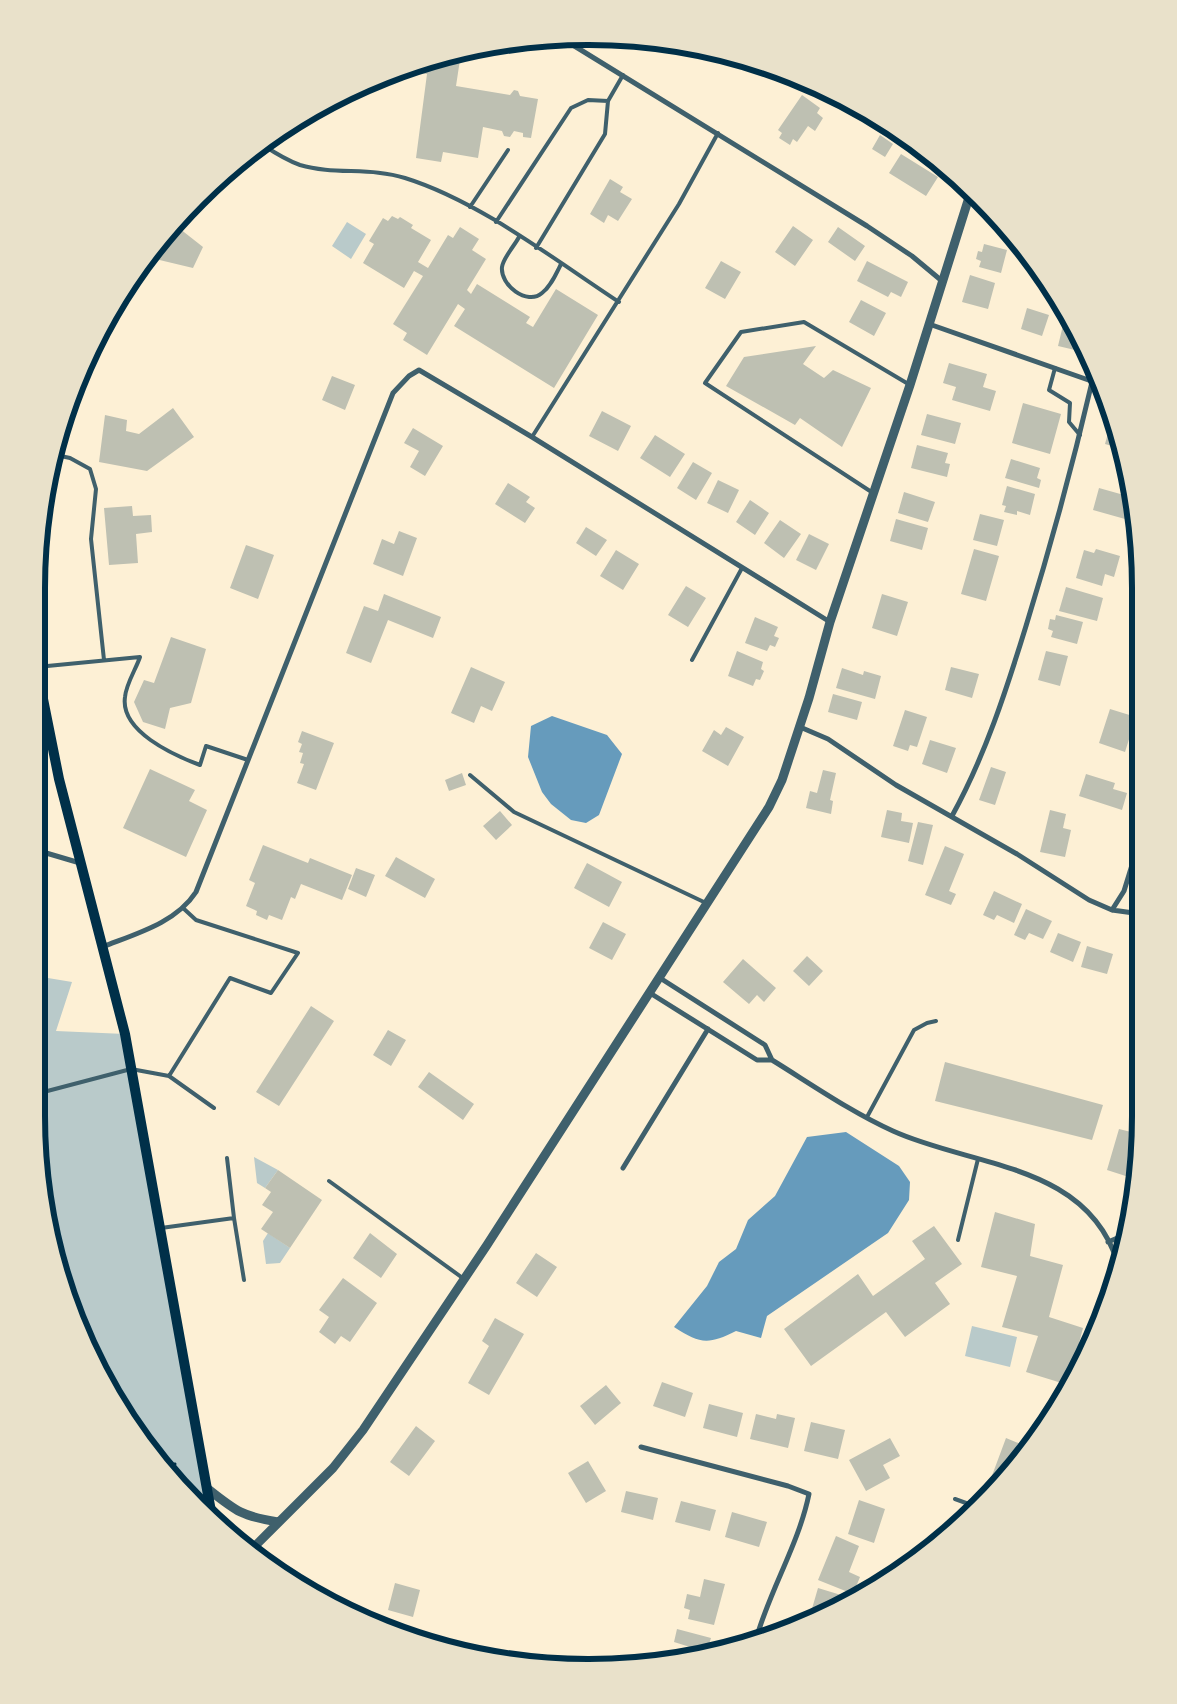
<svg xmlns="http://www.w3.org/2000/svg" width="1177" height="1704" font-family="'Roboto Serif',serif">
	<style>
		.green { fill: #b9caca }
		.water { fill: #669bbc }
		.building { fill: #bec0b2 }
		.lines { fill: none; stroke-linecap: round; stroke-linejoin: round }
		.path { stroke: #003049; stroke-width: 3 }
		.service { stroke: #3f606c; stroke-width: 4 }
		.minor { stroke: #3f606c; stroke-width: 5 }
		.tertiary { stroke: #3f606c; stroke-width: 9 }
		.secondary { stroke: #003049; stroke-width: 10 }
		.rim { fill: none; stroke: #003049; stroke-width: 6 }
	</style>
	<rect width="100%" height="100%" fill="#fdf0d5"/>
	<!-- green -->
	<path class="green" d="M347 222 366 234 351 259 332 246Z
		M36 976 72 982 56 1031 125 1034 212 1517 129 1422 78 1327 55 1259 36 1116Z
		M254 1157 278 1170 265 1188 257 1183Z
		M268 1233 290 1248 280 1263 266 1264 263 1241Z
		M972 1326 1017 1337 1010 1367 965 1356Z"/>
	<!-- water -->
	<path class="water" d="M552 716 607 735 622 754 599 815 586 823 571 820 551 804 542 792 528 757 531 726Z
		M846 1132 899 1166 910 1182 909 1200 888 1233 767 1316 761 1338 736 1331C708 1345 700 1344 674 1327L707 1286 719 1262 736 1249 748 1220 775 1196 807 1137Z"/>
	<!-- building -->
	<path class="building" d="M461 53 456 86 510 95 514 90 518 91 520 96 538 99 531 138 523 137V133L514 131 510 137 504 136 502 131 483 127 478 158 443 152 441 162 416 158 427 74 414 72 415 67Z
		M802 95 820 108 817 113 823 118 815 131 808 126 797 142 793 139 790 145 779 138 782 133 778 130Z
		M863 112 882 122 879 127 860 116Z
		M880 135 893 144 885 157 872 149Z
		M901 154 938 177 926 196 889 173Z
		M610 179 623 187 620 192 632 199 618 221 608 215 604 223 590 214Z
		M392 216 398 219 400 217 413 225 411 228 431 240 418 262 428 268 448 235 453 238 460 227 479 239 472 250 486 259 467 290 471 294 477 284 530 317 526 323 533 327 556 289 598 315 554 388 454 326 465 309 458 304 427 355 403 340 407 333 393 324 423 276 414 271 404 288 363 263 374 244 369 241 383 218 388 221Z
		M175 225 203 247 193 268 147 257Z
		M793 226 813 240 795 266 775 252Z
		M838 227 865 246 855 261 828 242Z
		M984 244 1007 250 1001 273 979 267 981 261 976 259 978 251 982 252Z
		M721 261 741 272 725 299 705 288Z
		M867 261 908 282 901 297 891 292 888 297 857 281Z
		M970 275 995 283 988 309 962 302Z
		M861 300 886 313 874 336 849 322Z
		M1027 308 1049 315 1042 336 1021 329Z
		M1065 317 1082 341 1077 340 1075 350 1058 346Z
		M816 346 803 364 824 378 833 370 871 388 842 447 800 418 795 425 726 386 744 357Z
		M949 363 987 374 983 387 996 391 990 411 952 400 956 387 943 383Z
		M332 376 355 385 345 410 322 400Z
		M1023 403 1061 414 1050 454 1012 443Z
		M173 408 194 437 147 471 99 462 105 415 127 420 126 431 139 434Z
		M602 411 631 426 618 451 589 436Z
		M927 414 961 423 955 444 921 435Z
		M1110 426 1112 427 1119 448 1105 444Z
		M413 428 443 446 425 476 410 467 419 451 404 443Z
		M655 435 685 454 670 477 640 458Z
		M917 445 948 453 945 463 950 464 947 477 911 468Z
		M1011 459 1040 468 1037 478 1041 480 1039 488 1005 478Z
		M693 462 712 473 696 500 677 488Z
		M718 480 739 490 728 513 707 503Z
		M508 483 530 497 526 502 535 508 525 523 495 504Z
		M1007 486 1035 494 1030 515 1017 511V515L1004 512 1006 506 1002 505Z
		M1099 488 1131 497 1125 519 1093 510Z
		M904 492 935 502 928 522 898 513Z
		M750 500 769 513 755 535 736 522Z
		M132 506 133 516 151 515 152 532 136 534 138 563 109 565 104 508Z
		M980 514 1004 520 997 546 973 540Z
		M896 519 928 528 922 550 890 541Z
		M780 520 801 534 784 558 764 543Z
		M586 527 607 540 596 556 576 543Z
		M399 531 417 538 403 576 373 564 382 539 394 544Z
		M809 534 829 544 816 570 796 560Z
		M246 545 274 555 258 599 230 588Z
		M974 549 999 556 986 601 961 594Z
		M1096 549 1120 556 1114 577 1105 574 1102 586 1076 578 1084 550 1094 553Z
		M616 550 639 564 623 590 600 576Z
		M686 586 706 598 688 627 668 615Z
		M1066 587 1103 598 1097 621 1059 611Z
		M384 594 441 617 433 638 388 620 371 663 346 653 364 606 378 611Z
		M882 594 908 602 897 636 872 628Z
		M1056 615 1083 622 1077 644 1051 637 1053 631 1048 629 1050 619 1055 620Z
		M755 617 778 627 774 636 779 638 775 647 770 645 767 651 745 643Z
		M171 637 206 649 191 703 170 708 165 729 143 722 134 702 144 680 154 683Z
		M737 651 763 662 761 669 764 671 760 680 756 679 753 686 728 676Z
		M1046 651 1068 656 1060 686 1038 680Z
		M1136 651 1141 653V669L1132 667Z
		M471 667 505 682 492 711 481 706 474 723 451 713Z
		M951 667 979 674 972 698 945 690Z
		M842 668 863 675 864 671 881 676 875 699 836 688Z
		M833 694 862 702 857 720 828 712Z
		M1110 709 1136 717 1125 752 1099 743Z
		M905 710 927 717 917 747 910 745 908 751 893 746Z
		M726 727 744 737 728 766 702 751 714 730 721 735Z
		M302 731 334 743 316 790 297 783 304 764 300 763 303 753 299 752 302 744 298 742Z
		M930 740 956 748 947 773 922 764Z
		M991 767 1006 772 995 805 979 800Z
		M150 769 195 790 189 801 207 810 186 857 123 828Z
		M823 770 836 773 830 800 833 801 831 814 806 808 810 791 817 793Z
		M462 773 466 785 449 791 445 780Z
		M1086 774 1115 783 1113 789 1127 793 1122 810 1079 796Z
		M887 810 902 813 901 821 913 823 909 843 881 837Z
		M1050 810 1066 814 1063 828 1071 830 1065 857 1040 852Z
		M500 811 512 825 496 840 483 826Z
		M918 822 933 825 923 865 908 861Z
		M263 845 308 863 310 858 352 875 342 900 301 884 295 899 291 897 282 920 269 915 267 920 256 915 257 911 246 906 255 883 249 880Z
		M945 846 964 854 949 891 956 894 951 905 925 895Z
		M396 857 435 879 425 898 385 876Z
		M587 863 622 882 609 907 574 888Z
		M356 868 375 875 366 897 348 889Z
		M994 891 1022 904 1014 923 997 915 994 920 983 915Z
		M1026 909 1052 921 1043 939 1029 933 1025 940 1014 935Z
		M603 922 626 934 612 960 589 948Z
		M1058 933 1081 942 1073 962 1050 952Z
		M1087 946 1113 954 1107 974 1081 967Z
		M1141 954V976H1134L1133 955Z
		M807 956 823 971 809 986 793 971Z
		M743 959 776 988 764 1002 757 995 749 1004 723 982Z
		M311 1006 334 1021 279 1106 256 1092Z
		M388 1030 406 1040 391 1066 373 1055Z
		M945 1062 1103 1105 1092 1140 935 1101Z
		M429 1072 474 1104 463 1120 418 1087Z
		M1119 1129 1139 1134 1135 1179 1107 1170Z
		M278 1170 322 1200 290 1248 261 1229 273 1212 262 1205 271 1192 265 1188Z
		M995 1212 1035 1224 1030 1256 1063 1265 1049 1317 1083 1328 1068 1385 1026 1372 1038 1336 1002 1327 1017 1276 981 1267Z
		M934 1226 962 1264 935 1283 950 1304 905 1337 886 1312 811 1366 784 1329 858 1274 873 1296 925 1259 912 1241Z
		M370 1233 397 1254 381 1278 353 1258Z
		M536 1253 557 1267 537 1297 516 1283Z
		M343 1278 377 1303 350 1342 341 1336 335 1344 319 1332 329 1317 319 1310Z
		M495 1318 524 1334 489 1395 468 1383 489 1346 482 1341Z
		M662 1382 693 1393 685 1417 653 1406Z
		M606 1385 621 1403 595 1425 580 1406Z
		M709 1404 743 1413 737 1437 703 1428Z
		M756 1414 776 1419 777 1414 795 1418 788 1448 750 1439Z
		M811 1422 845 1430 838 1459 804 1451Z
		M416 1426 435 1441 409 1476 390 1462Z
		M890 1438 900 1456 883 1465 890 1478 866 1491 849 1460Z
		M1006 1438 1028 1447 991 1491 987 1489Z
		M588 1461 606 1491 586 1503 568 1473Z
		M626 1491 658 1498 653 1520 621 1512Z
		M859 1500 885 1509 874 1543 848 1534Z
		M681 1501 716 1510 710 1531 675 1522Z
		M732 1512 767 1522 759 1547 725 1537Z
		M836 1536 859 1546 849 1572 860 1577 853 1594 818 1580Z
		M704 1579 725 1584 714 1625 688 1619 690 1610 684 1608 687 1594 700 1597Z
		M395 1583 420 1590 413 1617 388 1610Z
		M818 1588 841 1595 837 1608 809 1619Z
		M677 1629 711 1638 706 1654 686 1658 690 1647 674 1642Z"/>
	<g class="lines">
		<!-- path -->
		<path class="path" d="M121 1407 127 1418
			M168 1466 175 1464"/>
		<!-- service -->
		<path class="service" d="M263 145C275 153 286 160 300 165 334 175 371 167 405 178 479 201 555 260 619 302
			M470 207 508 150
			M496 222 571 108 588 100 608 101
			M519 237C515 245 503 258 502 267 500 285 527 306 542 293 551 286 556 274 561 264
			M536 248 605 134 608 101 623 75
			M1055 368 1049 390 1070 403 1069 422 1080 435
			M532 437 679 204 718 133
			M56 455 70 458 90 469 96 489 91 539 104 660
			M873 493 705 383 741 332 804 322 910 385
			M692 660 742 568
			M37 667 140 657C136 669 126 684 125 697 120 731 173 755 200 765L206 746 248 760
			M470 775 514 812 706 903
			M169 1076 230 978 271 993 298 953 196 920 183 908
			M36 1094 131 1069 169 1076 214 1108
			M867 1117 914 1030 927 1023 936 1021
			M329 1181 464 1279
			M234 1218 244 1280
			M161 1228 234 1218 227 1158
			M958 1240 978 1159
			M955 1499 977 1507"/>
		<!-- minor -->
		<path class="minor" d="M563 39 867 226 912 256 942 281
			M929 324 1097 383
			M800 727 828 739 896 785 1017 854 1089 900 1112 910 1141 914
			M952 816C985 756 1006 691 1026 626 1051 545 1073 464 1092 382
			M36 850 80 863
			M1112 910 1124 891 1141 836
			M102 947C135 934 176 923 196 892L393 393 409 376 419 370 532 437 830 622
			M660 978 765 1045 772 1060
			M650 993 757 1060H772C811 1084 851 1112 893 1131 972 1167 1088 1163 1118 1264
			M623 1168 708 1029
			M1108 1242 1127 1234
			M641 1447 788 1486 809 1494C799 1543 771 1588 757 1636"/>
		<!-- tertiary -->
		<path class="tertiary" d="M208 1489C237 1512 242 1516 278 1522
			M250 1551 333 1468 363 1430 487 1245 769 807 782 780 809 698 830 622 910 385 971 191"/>
		<!-- secondary -->
		<path class="secondary" d="M36 664 59 779 125 1034 212 1517"/>
	</g>
	<!-- crop -->
	<path d="M0 0H1177V1704H0ZM588 45H589A543 543 0 0 1 1132 588V1116A543 543 0 0 1 589 1659H588A543 543 0 0 1 45 1116V588A543 543 0 0 1 588 45Z" fill="#e9e1ca" fill-rule="evenodd"/>
	<path class="rim" d="M588 45H589A543 543 0 0 1 1132 588V1116A543 543 0 0 1 589 1659H588A543 543 0 0 1 45 1116V588A543 543 0 0 1 588 45Z"/>
</svg>
